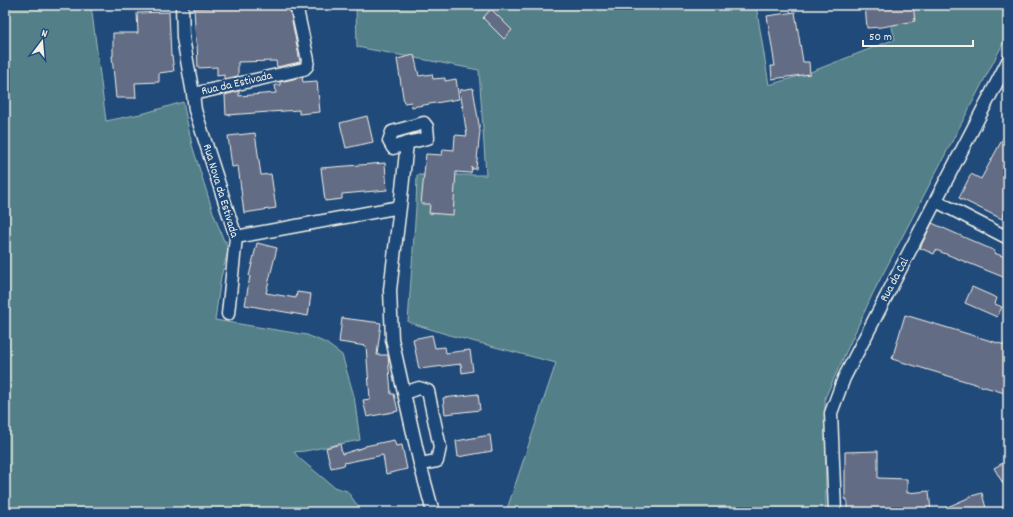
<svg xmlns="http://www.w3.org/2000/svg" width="1013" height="517" font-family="Dekko,sans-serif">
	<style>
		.green { fill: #527f88; stroke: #a3b8b8 }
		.building { fill: #636c85; stroke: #f4f1e8 }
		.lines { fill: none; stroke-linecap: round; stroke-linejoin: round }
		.minor-casing { stroke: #f4f1e8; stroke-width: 15 }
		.minor { stroke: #1f4a7a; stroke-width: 12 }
		.labels { text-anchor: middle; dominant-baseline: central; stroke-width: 4; stroke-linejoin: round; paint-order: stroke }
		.street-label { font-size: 12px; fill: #f4f1e8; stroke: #1f4a7a }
	</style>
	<rect width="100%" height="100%" fill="#1f4a7a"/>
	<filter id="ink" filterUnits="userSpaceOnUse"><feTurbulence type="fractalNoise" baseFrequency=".025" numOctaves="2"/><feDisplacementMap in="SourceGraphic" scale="8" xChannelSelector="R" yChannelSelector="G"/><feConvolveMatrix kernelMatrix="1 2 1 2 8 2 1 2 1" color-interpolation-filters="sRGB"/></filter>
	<g filter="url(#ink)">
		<!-- green -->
		<path class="green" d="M5 5H91L106 121 145 113 183 102 192 145 213 212 224 241H226V244L228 251 221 277 215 320 307 335 326 343 342 355 354 396 360 440 305 451 294 452 299 458 334 487 347 491 360 509 363 512H5Z
			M356 5H756L769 85 808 73 895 39 886 5H1008V34L873 293 825 398 826 512H506L556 363 449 335 408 322 416 207 417 175H486L479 70 357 47Z"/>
		<!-- building -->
		<path class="building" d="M236 5H289L300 62 277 67 276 61 238 62V76L224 79V75L217 76V67L198 68 197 43H196L194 8 236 7Z
			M865 5H913L915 21 882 27 867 28Z
			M491 9 512 30 504 39 483 18Z
			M169 12 171 56H172L174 71 159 73V82L135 83 136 98H116L112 56H113V33H138L137 13Z
			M795 12 803 62H809L810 74 772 79 771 66H775L767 16Z
			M414 55 419 76 432 74 433 79 445 78V81L456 79 459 99 412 107 411 102 404 103 397 59Z
			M302 77 303 82 317 81 320 112 299 114V110L226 115 225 95 239 91V96L276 93 275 85H280V82Z
			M473 88 480 131 476 169H472V167L471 173 456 172 453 215 429 213 430 204H421L426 154 442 155 443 149 454 150 455 135 467 136 460 90Z
			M367 116 373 142 346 148 340 123Z
			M1008 129V205L1002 219 959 198 971 174 981 179Z
			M255 133 261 175 271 174 276 208 244 213 238 166 232 167 228 136Z
			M385 163 387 190 342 194V199L325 201 321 168Z
			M932 223 995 251 994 253 1008 258V279L936 250 934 254 920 248Z
			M257 243 277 248 266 293 296 298 297 292 311 294 308 316 245 305 250 276H249Z
			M972 287 997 298 995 304 1002 307 997 317 965 303Z
			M905 315 1008 346V394L892 359Z
			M342 318 381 323 377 355H388L391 394H394L398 411 367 417 363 400 370 399 366 346 339 342Z
			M432 335 435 348 445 347 446 353 470 350 473 371 462 373 461 364 419 369 413 339Z
			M478 394 480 410 445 414 443 398Z
			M490 435 492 451 458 457 456 441Z
			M394 440 396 446 402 445 407 469 386 474 383 455 344 463 345 465 331 468 326 448 340 444 342 454 365 447V446Z
			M878 451V478L907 479V493L929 491 931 512H847V499H845V452Z
			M1008 460V492L994 468Z
			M982 493 987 512H936L968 498V497Z"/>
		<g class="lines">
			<defs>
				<path id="minor" d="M182 5 183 38 193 94 195 110 236 237 228 314
					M193 94 304 69 307 66 308 60 296 5
					M424 123 427 127 428 138 407 143 393 148 389 141 392 132Z
					M407 143 400 207 390 290 392 339 404 393 420 464 433 512
					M936 201 1008 238
					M236 237 400 207
					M404 393 419 388 428 391 440 447 437 461 420 464
					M835 512 831 413 844 378 1008 61"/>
			</defs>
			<!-- minor casing -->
			<use href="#minor" class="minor-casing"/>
			<!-- minor -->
			<use href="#minor" class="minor"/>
		</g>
	</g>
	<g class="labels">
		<!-- street labels -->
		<g class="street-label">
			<text transform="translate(237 84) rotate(-13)">Rua da Estivada</text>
			<text transform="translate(220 191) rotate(73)">Rua Nova da Estivada</text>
			<text transform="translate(895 280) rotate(-62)">Rua da Cal</text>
		</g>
	</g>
	<!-- margin -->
	<rect width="1013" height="517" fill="none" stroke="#1f4a7a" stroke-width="20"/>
	<rect x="10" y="10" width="993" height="497" fill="none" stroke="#f4f1e8" stroke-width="1.5" filter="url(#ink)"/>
	<!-- north arrow -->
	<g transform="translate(42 42) rotate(16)" stroke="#1f4a7a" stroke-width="3" paint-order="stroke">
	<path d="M0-3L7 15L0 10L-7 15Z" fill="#f4f1e8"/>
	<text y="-6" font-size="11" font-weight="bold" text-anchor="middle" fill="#f4f1e8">N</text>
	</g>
	<!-- scale -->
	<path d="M863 40v6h110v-6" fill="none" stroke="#f4f1e8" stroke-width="2"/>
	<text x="869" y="40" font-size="12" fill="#f4f1e8" stroke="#1f4a7a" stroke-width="3" paint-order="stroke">50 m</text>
</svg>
